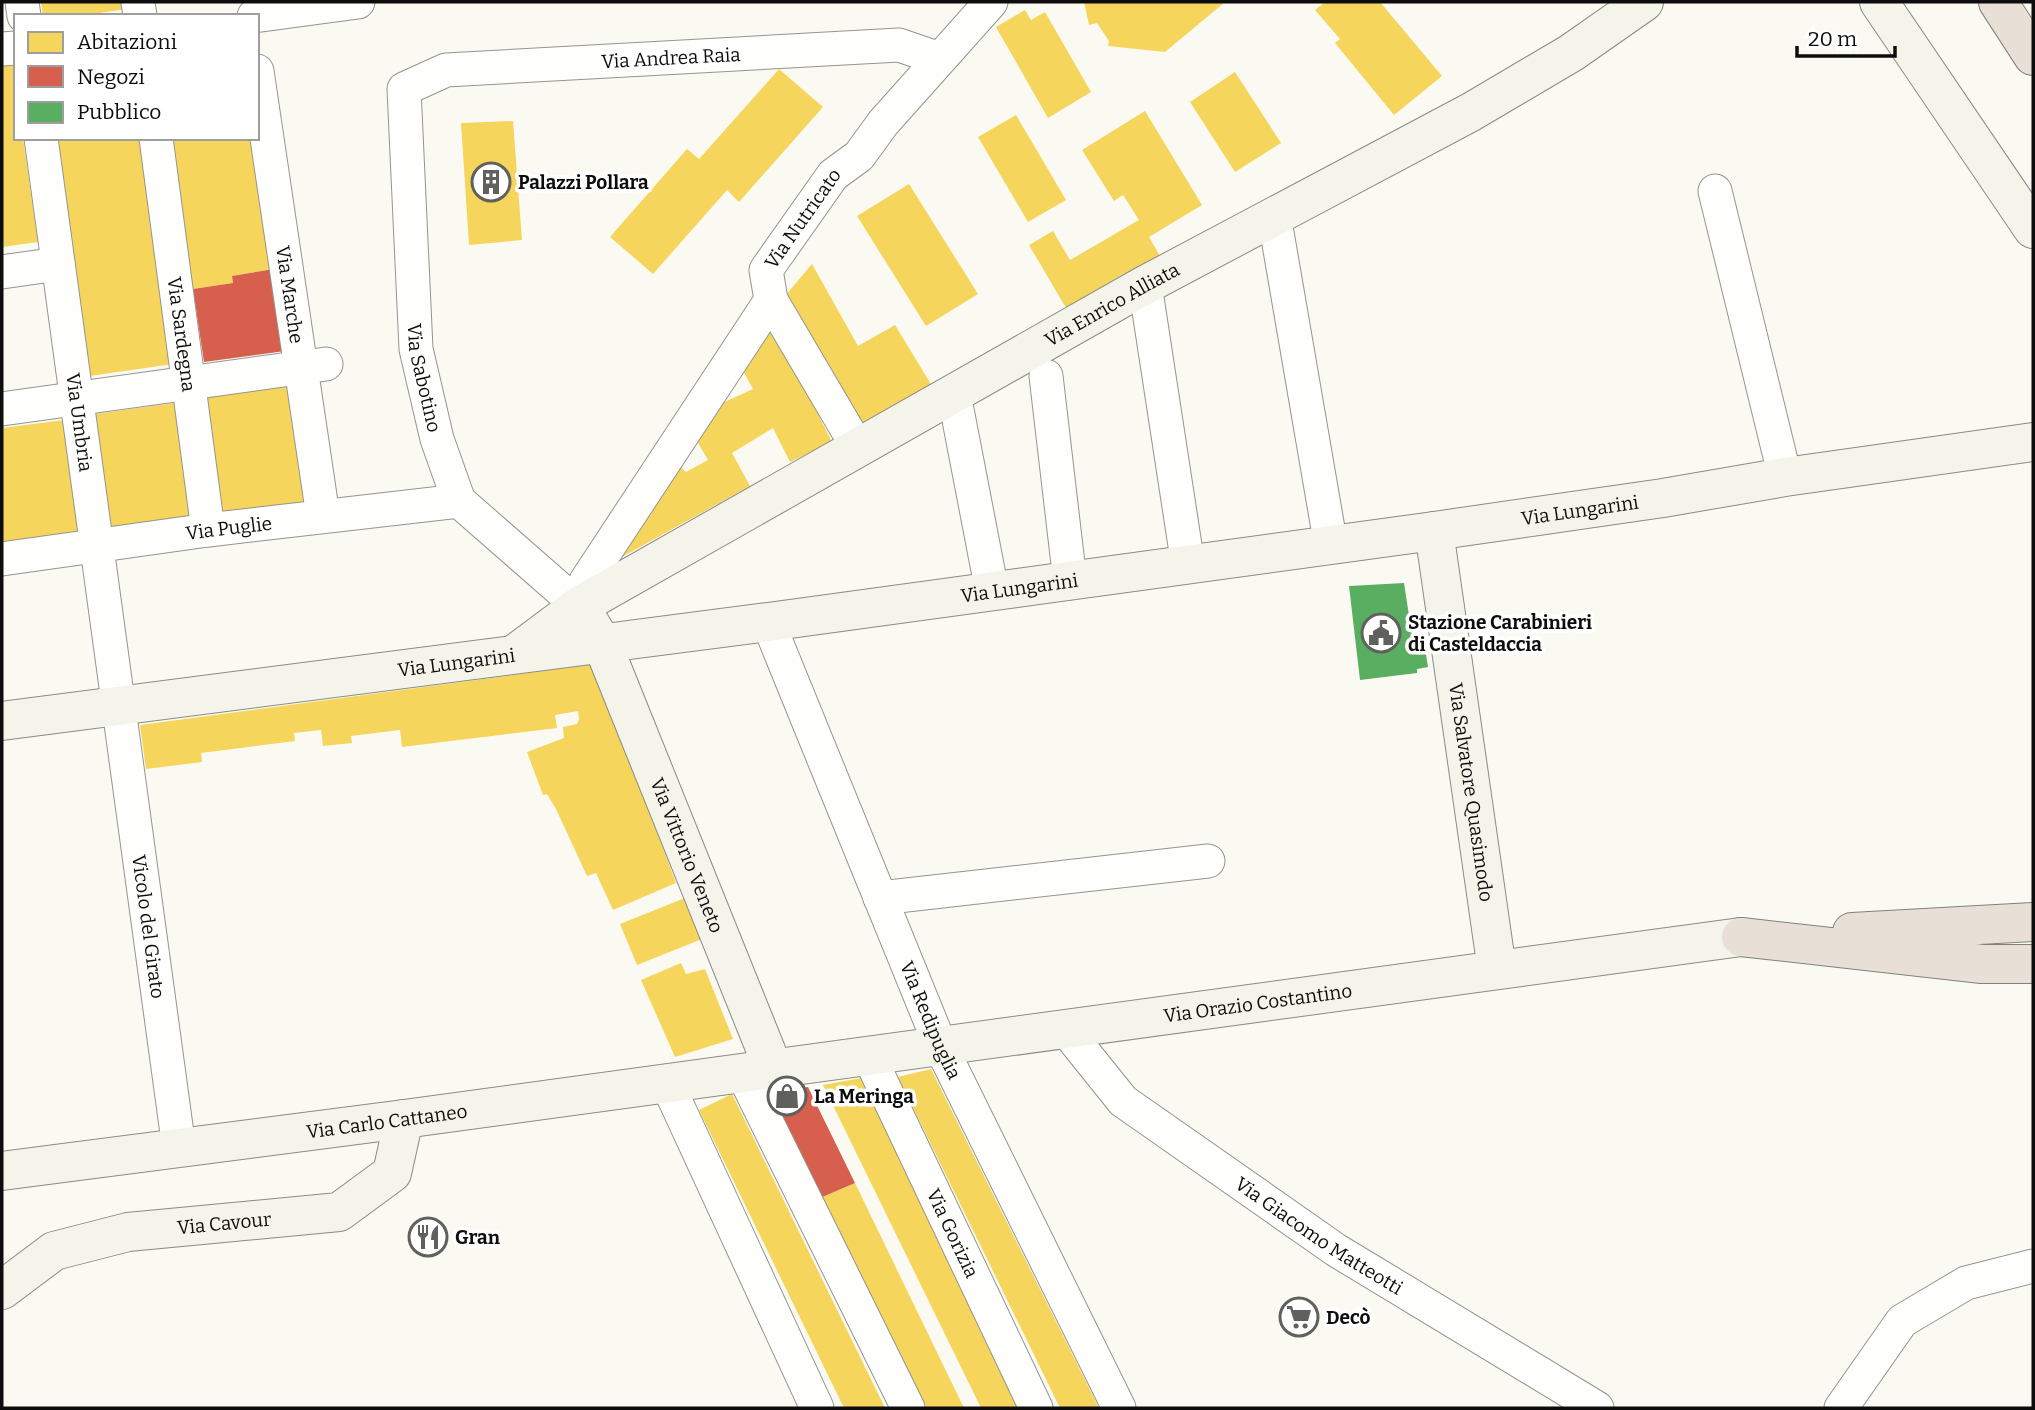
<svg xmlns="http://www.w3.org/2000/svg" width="2035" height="1410" font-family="Bitter,serif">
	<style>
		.homes { fill: #f6d55c }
		.shops { fill: #d6604d }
		.public { fill: #5aae61 }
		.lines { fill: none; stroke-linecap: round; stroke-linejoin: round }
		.street-casing { stroke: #949490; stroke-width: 35 }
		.secondary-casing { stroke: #8a8a87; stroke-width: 40 }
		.highway-casing { stroke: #81817d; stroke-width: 40 }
		.street { stroke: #fefefd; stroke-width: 33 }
		.secondary { stroke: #f4f4ea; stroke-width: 38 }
		.highway { stroke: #e8e0d6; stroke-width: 38 }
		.labels { text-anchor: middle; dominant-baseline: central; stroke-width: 7; stroke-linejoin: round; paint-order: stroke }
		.street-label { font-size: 19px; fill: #0d0d0d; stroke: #fff }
		.poi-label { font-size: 19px; font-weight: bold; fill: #0d0d0d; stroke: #fff; text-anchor: start }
	</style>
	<rect width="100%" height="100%" fill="#fafaf2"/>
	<!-- homes -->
	<path class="homes" d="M41 2H126L127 9 79 16H43Z
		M1084 2H1225L1165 52 1108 46 1109 41 1097 23 1089 25Z
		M1325 2H1380L1442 76 1394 115 1335 43 1340 39 1315 10Z
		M1025 10 1031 20 1045 12 1091 92 1048 118 996 27Z
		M13 62 16 83V138H23L38 242 2 247V63Z
		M779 69 823 107 739 202 727 190 653 274 610 237 687 149 699 159Z
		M1235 72 1281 143 1235 172 1190 102Z
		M1145 111 1202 205 1149 237 1163 261 1129 280 1125 273 1066 308 1029 245 1053 231 1070 260 1139 220 1123 195 1114 201 1082 150Z
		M1016 115 1066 200 1028 222 978 137Z
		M513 121 522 240 469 245 461 123Z
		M58 138H143L173 364 90 376Z
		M173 138H255L274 269 232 276 233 283 193 289Z
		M909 184 978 294 926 326 857 216Z
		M812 264 858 346 895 325 932 386 862 426 785 296Z
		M772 323 832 442 790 462 773 428 732 453 750 486 620 558 677 464 686 472 708 460 695 438 716 406 753 389 742 369Z
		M290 386 306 503 222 514 206 397Z
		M174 403 190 517 111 528 95 414Z
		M64 420 80 533 2 544V428Z
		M592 662 607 707 635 772 676 883 613 910 596 873 587 876 556 809 547 794 543 795 527 752 564 738 563 727 577 724 579 719 578 711 555 715 557 728 402 747 400 730 351 736 352 743 323 746 321 730 294 733 295 741 201 753 202 762 146 769 140 725 573 667Z
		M685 898 702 939 637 965 620 924Z
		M681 963 686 974 705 969 733 1039 675 1057 641 980Z
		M931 1069 1029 1267 1099 1408H1060L898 1077Z
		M861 1078 1022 1408H981L823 1085Z
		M732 1094 821 1277 885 1408H844L788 1293 699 1110Z
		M855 1183 931 1340 964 1408H923L820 1198Z"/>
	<!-- shops -->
	<path class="shops" d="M274 269 285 351 204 362 193 289 233 283 232 276Z
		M808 1087 855 1183 820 1198 769 1093Z"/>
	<!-- public -->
	<path class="public" d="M1404 583 1414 648H1425L1428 667 1417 669V673L1360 680 1349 586Z"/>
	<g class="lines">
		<defs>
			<g id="street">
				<path d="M22 2 24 16"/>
				<path d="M138 2 140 16"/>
				<path d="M254 16 358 2"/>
				<path d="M2 49 16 48"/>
				<path id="s1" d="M940 59 899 45 446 70 404 89 416 349 437 439 459 501 579 606 586 581 771 300 766 270 833 175 859 156 883 123 991 2"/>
				<path id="s2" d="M257 71 323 516"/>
				<path id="s3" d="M41 138 179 1148"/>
				<path id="s4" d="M156 138 208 530"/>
				<path d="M1715 191 1785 477"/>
				<path d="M1274 215 1331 546"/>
				<path d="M2 272 58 264"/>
				<path d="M1145 285 1188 565"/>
				<path d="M771 300 858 448"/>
				<path d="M1046 376 1070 581"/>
				<path d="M954 394 992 591"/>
				<path d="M2 409 326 364"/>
				<path id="s5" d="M2 559 208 530 459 501"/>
				<path id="s6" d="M768 622 941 1047 1119 1408"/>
				<path d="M880 898 1208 861"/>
				<path id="s7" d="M1066 1030 1123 1101 1336 1250 1597 1408"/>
				<path id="s8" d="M869 1056 1036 1408"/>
				<path d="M742 1072 908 1408"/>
				<path d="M667 1083 817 1408"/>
				<path d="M1841 1408 1902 1321 1966 1283 2033 1266"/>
			</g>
			<g id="secondary">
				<path d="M1879 2 2033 229"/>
				<path id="s9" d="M1434 531 1497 970"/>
				<path id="s10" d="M590 623 602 643 773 1068"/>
				<path id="s11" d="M516 653 579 606 1145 285 1471 112 1571 53 1644 2"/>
				<path id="s12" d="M2 721 768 622 1434 531 1663 498 1785 477 2033 442"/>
				<path id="s13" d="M2 1171 404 1119 1741 937"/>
				<path id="s14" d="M2 1290 54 1251 128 1232 339 1212 392 1173 404 1119"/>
			</g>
			<path id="highway" d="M1998 2 2033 56
				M1852 932 2033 922
				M1741 937 1982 964H2033"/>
		</defs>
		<!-- street casing -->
		<use href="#street" class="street-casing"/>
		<!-- secondary casing -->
		<use href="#secondary" class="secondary-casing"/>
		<!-- highway casing -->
		<use href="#highway" class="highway-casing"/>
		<!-- street -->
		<use href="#street" class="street"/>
		<!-- secondary -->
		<use href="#secondary" class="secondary"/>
		<!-- highway -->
		<use href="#highway" class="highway"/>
	</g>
	<!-- icons -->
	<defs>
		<symbol id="building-ring" viewBox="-11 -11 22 22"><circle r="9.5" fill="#fff" stroke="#60605d" stroke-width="1.5"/><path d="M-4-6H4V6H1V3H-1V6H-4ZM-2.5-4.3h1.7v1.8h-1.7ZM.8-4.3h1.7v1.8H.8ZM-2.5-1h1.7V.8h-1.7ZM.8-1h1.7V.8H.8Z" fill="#60605d"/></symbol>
		<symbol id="civic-ring" viewBox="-11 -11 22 22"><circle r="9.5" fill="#fff" stroke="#60605d" stroke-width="1.5"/><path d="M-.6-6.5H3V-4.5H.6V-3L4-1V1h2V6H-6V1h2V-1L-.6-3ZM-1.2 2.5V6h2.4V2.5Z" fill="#60605d"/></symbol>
		<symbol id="shop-ring" viewBox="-11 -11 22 22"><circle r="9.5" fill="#fff" stroke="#60605d" stroke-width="1.5"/><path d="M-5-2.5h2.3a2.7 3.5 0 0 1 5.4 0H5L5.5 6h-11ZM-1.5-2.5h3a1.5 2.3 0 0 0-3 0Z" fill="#60605d"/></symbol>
		<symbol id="restaurant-ring" viewBox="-11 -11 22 22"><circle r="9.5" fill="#fff" stroke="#60605d" stroke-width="1.5"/><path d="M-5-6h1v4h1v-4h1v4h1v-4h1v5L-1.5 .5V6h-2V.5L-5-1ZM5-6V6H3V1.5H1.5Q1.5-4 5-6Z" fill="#60605d"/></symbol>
		<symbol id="supermarket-ring" viewBox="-11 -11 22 22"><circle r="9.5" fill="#fff" stroke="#60605d" stroke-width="1.5"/><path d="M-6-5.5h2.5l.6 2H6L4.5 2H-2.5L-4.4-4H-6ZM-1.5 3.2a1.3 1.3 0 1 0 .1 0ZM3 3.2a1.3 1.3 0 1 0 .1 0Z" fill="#60605d"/></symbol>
	</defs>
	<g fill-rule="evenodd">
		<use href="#building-ring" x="469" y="160" width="44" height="44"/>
		<use href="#civic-ring" x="1359" y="611" width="44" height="44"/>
		<use href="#shop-ring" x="765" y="1074" width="44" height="44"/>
		<use href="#restaurant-ring" x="406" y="1215" width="44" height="44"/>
		<use href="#supermarket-ring" x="1277" y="1295" width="44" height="44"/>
	</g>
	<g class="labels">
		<!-- street labels -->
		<g class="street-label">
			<text transform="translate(671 58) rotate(-3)">Via Andrea Raia</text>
			<text stroke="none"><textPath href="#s1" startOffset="1577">Via Nutricato</textPath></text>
			<text stroke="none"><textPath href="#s2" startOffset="226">Via Marche</textPath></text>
			<text stroke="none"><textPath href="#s11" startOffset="691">Via Enrico Alliata</textPath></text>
			<text stroke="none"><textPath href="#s4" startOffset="198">Via Sardegna</textPath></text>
			<text stroke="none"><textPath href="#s1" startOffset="833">Via Sabotino</textPath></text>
			<text stroke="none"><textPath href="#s3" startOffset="287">Via Umbria</textPath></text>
			<text stroke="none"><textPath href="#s12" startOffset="1592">Via Lungarini</textPath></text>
			<text stroke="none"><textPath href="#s5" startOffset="229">Via Puglie</textPath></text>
			<text stroke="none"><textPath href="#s12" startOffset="1026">Via Lungarini</textPath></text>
			<text stroke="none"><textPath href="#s12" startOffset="458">Via Lungarini</textPath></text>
			<text stroke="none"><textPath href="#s9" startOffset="264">Via Salvatore Quasimodo</textPath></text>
			<text stroke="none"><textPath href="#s10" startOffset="252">Via Vittorio Veneto</textPath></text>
			<text stroke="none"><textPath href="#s3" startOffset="796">Vicolo del Girato</textPath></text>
			<text stroke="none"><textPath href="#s13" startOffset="1267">Via Orazio Costantino</textPath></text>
			<text stroke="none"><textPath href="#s6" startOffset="430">Via Redipuglia</textPath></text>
			<text stroke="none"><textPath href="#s13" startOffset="388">Via Carlo Cattaneo</textPath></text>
			<text stroke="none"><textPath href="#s14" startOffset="238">Via Cavour</textPath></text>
			<text stroke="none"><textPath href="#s8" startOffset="196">Via Gorizia</textPath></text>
			<text stroke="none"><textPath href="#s7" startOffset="329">Via Giacomo Matteotti</textPath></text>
		</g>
		<!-- poi labels -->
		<g class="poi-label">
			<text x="518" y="182">Palazzi Pollara</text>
			<text x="1408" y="622">Stazione Carabinieri<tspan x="1408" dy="22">di Casteldaccia</tspan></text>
			<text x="814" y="1096">La Meringa</text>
			<text x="455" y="1237">Gran</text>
			<text x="1326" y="1317">Decò</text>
		</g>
	</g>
	<!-- border -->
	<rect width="2035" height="1410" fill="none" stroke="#0d0d0d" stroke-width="7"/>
	<!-- legend -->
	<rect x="14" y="14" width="245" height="126" fill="#ffffff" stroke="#9e9e9e" stroke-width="2"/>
	<rect x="28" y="32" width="35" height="21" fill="#f6d55c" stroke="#9e9e9e" stroke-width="2"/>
	<text x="77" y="49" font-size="21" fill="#0d0d0d">Abitazioni</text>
	<rect x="28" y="66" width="35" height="21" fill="#d6604d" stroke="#9e9e9e" stroke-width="2"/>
	<text x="77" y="84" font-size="21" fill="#0d0d0d">Negozi</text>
	<rect x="28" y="102" width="35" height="21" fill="#5aae61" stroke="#9e9e9e" stroke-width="2"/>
	<text x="77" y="119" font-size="21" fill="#0d0d0d">Pubblico</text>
	<!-- scale -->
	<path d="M1797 46v10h98v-10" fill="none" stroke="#0d0d0d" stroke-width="3.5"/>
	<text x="1808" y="46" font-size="21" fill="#0d0d0d" stroke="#ffffff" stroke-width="5" paint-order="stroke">20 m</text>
</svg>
